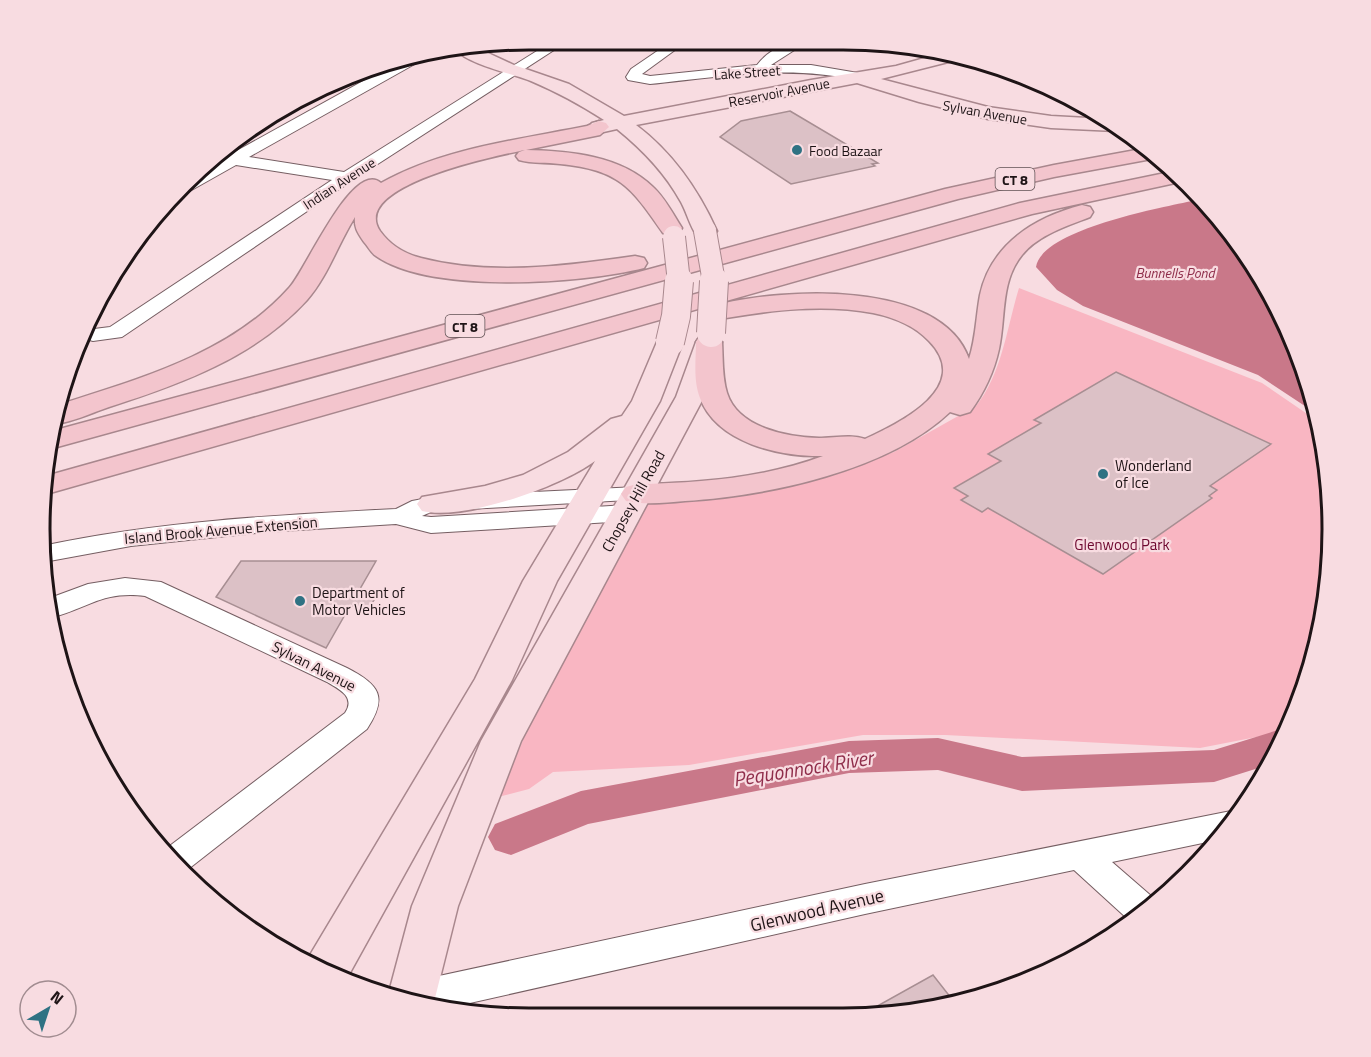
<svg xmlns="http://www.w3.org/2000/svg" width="1371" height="1057" font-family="'Titillium Web',sans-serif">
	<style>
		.green { fill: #f9b6c2 }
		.water { fill: #c97889 }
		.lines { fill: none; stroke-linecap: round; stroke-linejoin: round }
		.river { fill: #c97889; fill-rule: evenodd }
		.building { fill: #dcc1c6; stroke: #a78e92; stroke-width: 1.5 }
		.minor-casing { stroke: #755e62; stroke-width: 2 }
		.major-casing { stroke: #a8878d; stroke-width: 3 }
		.highway-casing { stroke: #a8878d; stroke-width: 3 }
		.minor { fill: #fff; fill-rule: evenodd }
		.major { fill: #f8dce1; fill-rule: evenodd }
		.highway { fill: #f3c5cd; fill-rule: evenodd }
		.major-bridge-far1-casing { stroke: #a8878d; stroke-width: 24; stroke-linecap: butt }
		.major-bridge-casing { stroke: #a8878d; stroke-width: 30; stroke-linecap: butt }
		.major-bridge-far1 { stroke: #f8dce1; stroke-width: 22 }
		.major-bridge { stroke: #f8dce1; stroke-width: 28 }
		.poi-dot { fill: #2f7283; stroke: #f8dce1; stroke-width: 2 }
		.labels { text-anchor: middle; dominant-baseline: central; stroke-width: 4.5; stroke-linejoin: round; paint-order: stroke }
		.far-street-label { font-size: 14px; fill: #1e1416; stroke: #f8dce1 }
		.far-poi-label { font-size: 14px; fill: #1e1416; stroke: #f8dce1; text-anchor: start }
		.shield { fill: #f8dce1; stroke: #5f5053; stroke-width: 1.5 }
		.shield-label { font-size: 14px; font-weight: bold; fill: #1e1416 }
		.far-water-label { font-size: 14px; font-style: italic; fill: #8f2d4a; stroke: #f8dce1 }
		.poi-label { font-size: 15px; fill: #1e1416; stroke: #f8dce1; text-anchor: start }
		.street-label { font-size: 15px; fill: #1e1416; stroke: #f8dce1 }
		.park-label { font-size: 15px; fill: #6e082f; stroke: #f8dce1 }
		.near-street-label { font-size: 18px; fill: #1e1416; stroke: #f8dce1 }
		.near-water-label { font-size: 20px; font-style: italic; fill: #8f2d4a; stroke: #f8dce1 }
		.rim { fill: none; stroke: #1e1416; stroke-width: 3 }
	</style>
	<rect width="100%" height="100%" fill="#f8dce1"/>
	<!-- green -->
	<path class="green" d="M1019 288 1262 383 1319 422 1323 433C1326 465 1333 498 1332 530 1331 591 1315 678 1287 731L1200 748 945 735H863L689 765 553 772 529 789 494 798 520 747 599 559 632 502 815 479 894 452 976 406C1002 374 1007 327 1019 288Z"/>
	<!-- water -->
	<path class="water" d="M1197 200 1250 257 1295 341 1317 414 1258 375 1083 306 1057 290 1036 267C1042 229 1164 207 1197 200Z"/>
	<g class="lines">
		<!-- river -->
		<path class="river" d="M1278 730 1286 733 1268 765 1214 782 1022 791 938 770 849 773 588 824 511 855 495 850 488 837 495 824 581 791 849 741 938 738 1022 757 1214 750Z"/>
	</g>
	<!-- building -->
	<path class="building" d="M790 111 878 163 872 164 875 166 791 184 720 137 741 121Z
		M1116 372 1271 444 1210 486 1217 490 1209 496 1212 498 1103 574 988 508 982 512 961 500 968 496 954 488 1001 461 988 454 1041 423 1034 420Z
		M241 561H376L360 589 379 592 369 608 350 606 326 648 216 597Z
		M933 975 955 1003 906 1014H863Z"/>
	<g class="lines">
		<defs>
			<path id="minor" d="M556 39H571L353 180 122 337 93 341 82 338 87 327 94 329 110 327 332 180 236 165 181 196H172L189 178 221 160 223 156 231 154 412 54 430 52 429 56 249 157 344 172Z
				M675 39H690L642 74 650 76 757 65C769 49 790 40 810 40L771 65H811L864 74 866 77 859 81C790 64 720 77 650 84L628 80 626 77 631 69Z
				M637 487 646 489 649 494 646 499 433 511 422 516 431 517 627 505 636 508 640 513 636 518 627 521 431 533 396 524 266 532 131 546 44 562 42 546C158 521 277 515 396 509L412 501 433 497Z
				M125 578 161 582 347 668C380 685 388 697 367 729L182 874 163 851 345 713C356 697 339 689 327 682L145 596C103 591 90 607 54 617L50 598 88 584Z
				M1231 811 1239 813 1217 840 1112 862 1157 901 1131 922 1074 870 865 914 443 1009 393 997 398 987 411 982 865 884Z"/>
			<path id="major" d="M473 46 514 65 569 84 624 116 811 80 896 66 946 52 966 55 964 58 881 79 988 107 1051 116 1106 119 1123 129 1116 131 1051 128 988 119 919 102 857 83 636 125C673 153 698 189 717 231L713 236 705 238 697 236C690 226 687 213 681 202 665 173 643 150 617 129L599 133 592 131 589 127 592 123 604 120C581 105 557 92 531 81 511 73 469 65 455 49Z
				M670 334 679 336 683 342 660 401 557 581 512 680 346 980 307 960 475 679 523 581 595 461C560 487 464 521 422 511L417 504 422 497 485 486 523 475 568 452 611 419 622 416 632 401 657 342 661 336Z
				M709 334 718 336 722 342 704 397 521 741 458 906 433 1006 388 996 412 906 481 741 676 397 696 342 700 336Z"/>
			<path id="highway" d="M599 121 606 123 609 127 600 135 526 150C569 151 620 155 653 187 665 198 673 214 682 228L679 233 671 235 663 233C631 187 620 170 560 164 547 162 532 164 519 160L516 156 519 152 525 150C500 155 349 185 380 231 390 245 405 254 421 258 489 276 566 266 635 256L644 258 647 263 644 268C581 284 430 294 376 256 371 253 368 246 364 242 358 233 354 228 355 217 338 244 328 276 307 300 255 357 181 384 109 407 91 413 71 423 53 424L55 406C138 379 229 355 289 288 305 272 353 158 381 183 444 148 517 140 587 126Z
				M1147 148 1157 158 1054 177 958 199 50 449 52 431 945 189 1054 165Z
				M1170 172 1180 182 1032 214 43 495 46 476 1020 203Z
				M1082 205 1090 207 1093 212 1090 217C1067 226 1038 235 1022 255 1000 282 1006 318 999 349 994 372 984 393 970 412L960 415 950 412C888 471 767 496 685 501 665 503 645 505 626 501L621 494 626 487 637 484C700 483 764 478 823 456 780 457 717 443 700 398 693 380 696 360 696 342L700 336 709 334 718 336 722 342C723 359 722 377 727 393 738 428 787 437 819 438 834 438 851 434 865 439 900 423 974 387 929 341 915 326 893 317 873 313 824 304 774 310 726 318L717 315 713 310 717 305C782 288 941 279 969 359 976 338 976 316 980 295 991 244 1035 217 1082 205Z"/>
		</defs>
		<!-- minor casing -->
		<use href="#minor" class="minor-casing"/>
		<!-- major casing -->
		<use href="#major" class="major-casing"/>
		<!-- highway casing -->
		<use href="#highway" class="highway-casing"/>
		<!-- minor -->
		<use href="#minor" class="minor"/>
		<!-- major -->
		<use href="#major" class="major"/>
		<!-- highway -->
		<use href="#highway" class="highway"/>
		<defs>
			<path id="major-bridge-far1" d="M705 231 714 282
				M674 237 679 282"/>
			<path id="major-bridge" d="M711 333 714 281
				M670 342 676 316 679 281"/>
		</defs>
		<!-- major-bridge-far1 casing -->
		<use href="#major-bridge-far1" class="major-bridge-far1-casing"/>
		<!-- major-bridge casing -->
		<use href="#major-bridge" class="major-bridge-casing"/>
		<!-- major-bridge-far1 -->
		<use href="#major-bridge-far1" class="major-bridge-far1"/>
		<!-- major-bridge -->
		<use href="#major-bridge" class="major-bridge"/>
	</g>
	<!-- markers -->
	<g class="poi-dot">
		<circle cx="797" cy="150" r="6"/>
		<circle cx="1103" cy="474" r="6"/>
		<circle cx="300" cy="601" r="6"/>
	</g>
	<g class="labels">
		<!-- far-street labels -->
		<g class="far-street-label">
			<text transform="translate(747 72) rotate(-4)">Lake Street</text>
			<text transform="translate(779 92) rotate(-11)">Reservoir Avenue</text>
			<text transform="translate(985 112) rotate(10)">Sylvan Avenue</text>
			<text transform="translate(339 183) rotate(-33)">Indian Avenue</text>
		</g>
		<!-- far-poi labels -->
		<g class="far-poi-label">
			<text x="809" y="150">Food Bazaar</text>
		</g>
		<!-- shield labels -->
		<g class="shield">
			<rect x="995.5" y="168" width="39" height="22" rx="4.5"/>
			<rect x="445.5" y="315" width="39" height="22" rx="4.5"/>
		</g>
		<g class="shield-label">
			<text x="1015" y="179">CT 8</text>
			<text x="465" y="326">CT 8</text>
		</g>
		<!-- far-water labels -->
		<g class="far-water-label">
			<text x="1175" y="272">Bunnells Pond</text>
		</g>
		<!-- poi labels -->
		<g class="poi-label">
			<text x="1115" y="465">Wonderland<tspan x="1115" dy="17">of Ice</tspan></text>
			<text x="312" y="592">Department of<tspan x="312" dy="17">Motor Vehicles</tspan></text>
		</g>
		<!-- street labels -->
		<g class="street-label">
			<text transform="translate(633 501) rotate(-61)">Chopsey Hill Road</text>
			<text transform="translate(221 530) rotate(-5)">Island Brook Avenue Extension</text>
			<text transform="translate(314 666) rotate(27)">Sylvan Avenue</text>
		</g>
		<!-- park labels -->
		<g class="park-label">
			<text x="1122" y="544">Glenwood Park</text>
		</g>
		<!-- near-street labels -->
		<g class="near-street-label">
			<text transform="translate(817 910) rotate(-13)">Glenwood Avenue</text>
		</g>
		<!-- near-water labels -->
		<g class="near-water-label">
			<text transform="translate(803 768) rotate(-9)">Pequonnock River</text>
		</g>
	</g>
	<!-- crop -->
	<path d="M0 0H1371V1057H0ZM529 50H843A479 479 0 0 1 1322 529V529A479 479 0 0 1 843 1008H529A479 479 0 0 1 50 529V529A479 479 0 0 1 529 50Z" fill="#f8dce1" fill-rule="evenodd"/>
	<path class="rim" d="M529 50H843A479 479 0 0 1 1322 529V529A479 479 0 0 1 843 1008H529A479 479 0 0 1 50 529V529A479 479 0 0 1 529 50Z"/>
	<!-- north arrow -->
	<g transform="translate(48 1009) rotate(39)"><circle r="28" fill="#f8dce1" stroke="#a18c90" stroke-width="1.5"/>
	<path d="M0-4.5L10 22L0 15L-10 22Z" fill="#2f7283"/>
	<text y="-9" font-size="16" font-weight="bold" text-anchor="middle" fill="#1e1416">N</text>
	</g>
</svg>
